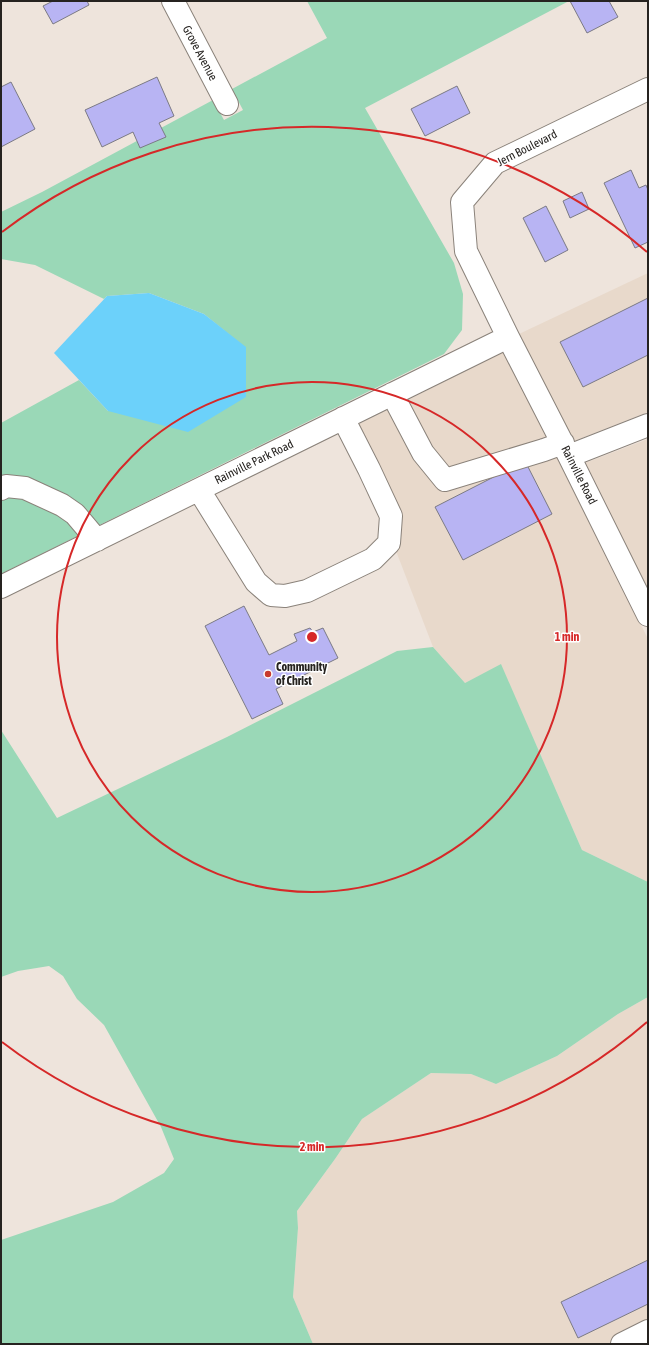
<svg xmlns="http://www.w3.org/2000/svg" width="649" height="1345" font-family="'Asap Condensed',sans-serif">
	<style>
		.built { fill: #e8d9cb }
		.green { fill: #9ad8b7 }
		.water { fill: #6cd1fa }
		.building { fill: #b8b4f3; stroke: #7b7a84 }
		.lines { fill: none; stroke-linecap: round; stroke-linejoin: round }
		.minor-casing { stroke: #8a827a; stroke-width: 24 }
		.minor { stroke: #fff; stroke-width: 22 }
		.ring { fill: none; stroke: #d62828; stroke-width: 2 }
		.poi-dot { fill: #c83b2f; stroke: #fff; stroke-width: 1.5 }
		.labels { text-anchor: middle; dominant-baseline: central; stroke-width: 3; stroke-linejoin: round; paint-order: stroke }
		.street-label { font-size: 12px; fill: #262320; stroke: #fff }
		.poi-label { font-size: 12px; font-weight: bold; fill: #262320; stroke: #fff; text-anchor: start }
		.centre { fill: #d62828; stroke: #fff; stroke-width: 2 }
		.ring-label { font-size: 12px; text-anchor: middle; font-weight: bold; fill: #d62828; stroke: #fff; stroke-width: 3; stroke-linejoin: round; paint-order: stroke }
	</style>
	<rect width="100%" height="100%" fill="#eee4dc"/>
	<!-- built -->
	<path class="built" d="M648 273V412L574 441 519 334Z
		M504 352 559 460 648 639V882L582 850 501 665 465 683 433 647 349 429Z
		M648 439V590L585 463Z
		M648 997V1344H313L293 1297 298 1228 297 1211 335 1159 362 1119 431 1073 471 1074 496 1084 557 1056 618 1014Z"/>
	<!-- green -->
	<path class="green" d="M307 1H569L365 108 454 263 463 294 462 330 444 354 1 574V423L79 380 108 411 246 397V348L204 314 149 293 107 296 104 299 35 265 1 259V212L42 192 213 100 224 120 243 110 232 89 327 38Z
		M433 647 465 683 501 664 582 850 648 882V997L618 1014 557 1056 496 1084 471 1074 431 1073 362 1119 335 1159 297 1211 298 1228 293 1297 313 1344H1V1240L113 1202 164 1173 174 1159 161 1127 104 1025 77 999 63 976 49 966 18 971 1 977V730L57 818 227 737 397 651Z"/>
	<!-- water -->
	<path class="water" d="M149 293 204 314 246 347V397L188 432 108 411 54 353 107 296Z"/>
	<!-- building -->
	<path class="building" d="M53 1H87L89 5 53 24 43 6Z
		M570 1H609L618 17 587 33Z
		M157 77 174 116 159 123 166 137 140 148 133 132 102 147 85 110Z
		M11 82 35 129 1 147V87Z
		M457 86 470 113 425 136 411 109Z
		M631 170 639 188 646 185 648 190V242L635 248 604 183Z
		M582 192 589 209 570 218 563 201Z
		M546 206 568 250 545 262 523 218Z
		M648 298V355L583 387 560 342Z
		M525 461 552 514 463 560 435 507Z
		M244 606 269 655 297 641 294 634 310 628 313 632 323 628 338 658 276 689 283 704 252 719 205 626Z
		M648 1260V1304L578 1338 561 1302Z"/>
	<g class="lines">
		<defs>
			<path id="minor" d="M173 1 227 104
				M648 89 495 163 462 202 466 251 508 337 569 456 648 615
				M392 394 423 453 445 480 544 450 563 443
				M569 456 648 425
				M1 489 6 486 25 488 62 505 75 514 97 540
				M199 490 256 582 271 595 285 596 307 591 373 559 389 543 391 516 369 469 343 418
				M1 587 508 337
				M622 1344 648 1331"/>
		</defs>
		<!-- minor casing -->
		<use href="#minor" class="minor-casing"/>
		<!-- minor -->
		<use href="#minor" class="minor"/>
	</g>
	<!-- distance rings -->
	<g class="ring">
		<circle cx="312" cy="637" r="255"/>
		<path d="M647 1022A510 510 0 0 1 2 1042M2 232A510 510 0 0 1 647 252"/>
	</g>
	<!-- markers -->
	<circle class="poi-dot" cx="268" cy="674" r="4"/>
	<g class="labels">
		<!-- street labels -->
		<g class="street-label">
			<text transform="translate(200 53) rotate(62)">Grove Avenue</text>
			<text transform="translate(527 148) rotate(-27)">Jern Boulevard</text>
			<text transform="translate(254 462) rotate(-26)">Rainville Park Road</text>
			<text transform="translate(579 475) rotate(63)">Rainville Road</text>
		</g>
		<!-- poi labels -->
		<g class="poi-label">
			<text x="276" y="667">Community<tspan x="276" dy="14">of Christ</tspan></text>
		</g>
	</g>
	<circle cx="312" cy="637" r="6" class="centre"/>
	<g class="ring-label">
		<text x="567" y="641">1 min</text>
		<text x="312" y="1151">2 min</text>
	</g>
	<!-- border -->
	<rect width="649" height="1345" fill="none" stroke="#262320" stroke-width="4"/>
</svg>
